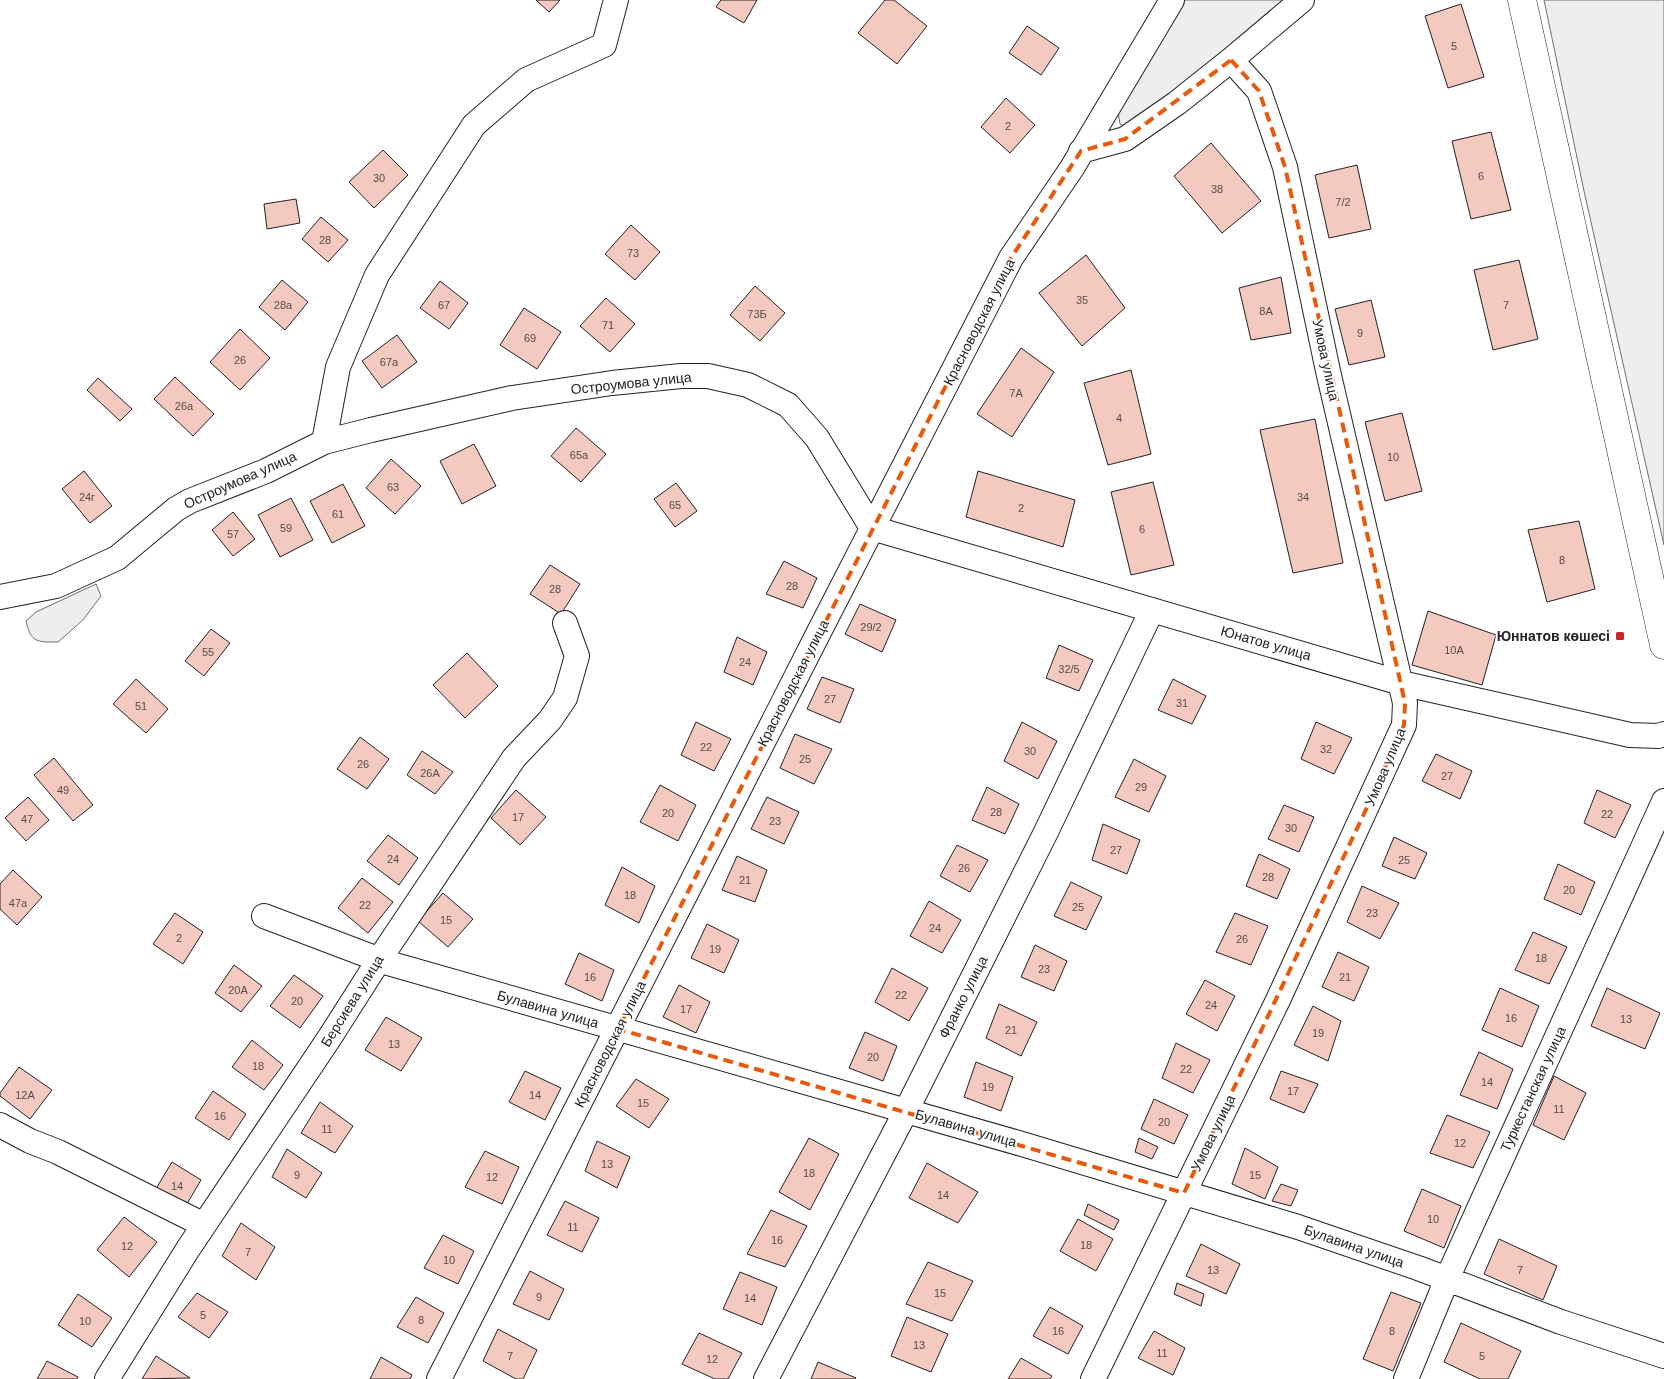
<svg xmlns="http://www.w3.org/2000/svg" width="1664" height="1379" font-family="Helvetica,sans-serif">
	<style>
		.green { fill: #eee; stroke: #6f6f6f }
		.building { fill: #f3c9c0; stroke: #222 }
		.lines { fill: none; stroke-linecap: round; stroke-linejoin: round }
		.minor-casing { stroke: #222; stroke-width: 26 }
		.tertiary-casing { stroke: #222; stroke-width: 29 }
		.minor { stroke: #fff; stroke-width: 24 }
		.tertiary { stroke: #fff; stroke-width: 28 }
		.marked { fill: none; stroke: #e8590c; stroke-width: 4; stroke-dasharray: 10 6; stroke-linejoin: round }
		.poi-dot { fill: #c62828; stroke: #fff; stroke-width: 2 }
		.labels { text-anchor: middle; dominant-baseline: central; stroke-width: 4; stroke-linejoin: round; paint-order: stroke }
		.number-label { font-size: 11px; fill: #564c4a }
		.street-label { font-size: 14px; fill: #222; stroke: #fff }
		.poi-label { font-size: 14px; font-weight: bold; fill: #222; stroke: #fff; text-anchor: end }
	</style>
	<rect width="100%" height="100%" fill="#fff"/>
	<!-- green -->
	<path class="green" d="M1185 0H1291L1128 128 1120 124 1118 112Z
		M1544 0H1664V545L1584 191Z
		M96 584 101 596 83 620 58 642C37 642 31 643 26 621L36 612Z"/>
	<!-- building -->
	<path class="building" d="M536 0H560L549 12Z
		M721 0H757L744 23 716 7Z
		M885 0H894L927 26 897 64 858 33Z
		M1461 4 1484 77 1448 88 1425 16Z
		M1027 26 1059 48 1041 75 1009 53Z
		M1006 98 1035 125 1010 153 981 127Z
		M1491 132 1511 210 1471 219 1452 141Z
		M1211 143 1261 201 1222 233 1174 176Z
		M383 150 408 175 374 208 349 182Z
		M1357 165 1371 229 1329 238 1315 175Z
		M296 199 300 223 267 229 264 204Z
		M321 217 348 240 328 262 302 239Z
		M631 225 660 252 635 280 605 254Z
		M1086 255 1125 308 1082 346 1039 293Z
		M1519 260 1538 339 1493 350 1474 270Z
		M1281 277 1291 333 1251 340 1239 288Z
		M282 280 308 302 285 330 259 307Z
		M440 281 468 303 449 329 420 308Z
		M755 286 785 313 760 341 730 315Z
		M606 298 635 324 610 352 580 326Z
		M1371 300 1385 357 1349 365 1335 309Z
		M524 308 561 332 537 369 500 345Z
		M240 329 270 358 240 390 210 362Z
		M397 335 417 362 382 388 362 361Z
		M1021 348 1054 372 1012 437 977 414Z
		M1131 370 1151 454 1108 465 1084 383Z
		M175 377 214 414 193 436 154 399Z
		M98 378 132 409 120 421 87 390Z
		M1402 413 1422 491 1385 501 1365 422Z
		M1315 419 1343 563 1293 573 1260 430Z
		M576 428 606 454 581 482 551 456Z
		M474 444 496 486 462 504 440 461Z
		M391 459 421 486 395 514 366 488Z
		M84 471 112 506 90 523 62 489Z
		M978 471 1075 500 1063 547 966 517Z
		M1153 482 1174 565 1131 575 1111 492Z
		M676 483 697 511 675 527 654 499Z
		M343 484 365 526 332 543 310 501Z
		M291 498 313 540 280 557 258 515Z
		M233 512 255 539 233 556 212 530Z
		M1579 521 1595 589 1547 602 1528 530Z
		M784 561 817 578 803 608 766 594Z
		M550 565 580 584 561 614 530 594Z
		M860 604 896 620 882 652 845 634Z
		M1428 611 1496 635 1482 685 1412 665Z
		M211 629 230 643 204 676 185 661Z
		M737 637 767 652 753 685 724 672Z
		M1059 645 1093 660 1079 691 1046 678Z
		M467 653 498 686 465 718 433 685Z
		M822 677 854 689 840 723 807 709Z
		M136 679 168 709 146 733 113 704Z
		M1173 679 1206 696 1192 724 1158 710Z
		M696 722 731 739 714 771 681 755Z
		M1022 722 1057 741 1038 779 1004 761Z
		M1316 722 1352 738 1334 774 1301 759Z
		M795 734 832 749 814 784 780 768Z
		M360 737 389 759 367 789 337 769Z
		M422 751 453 772 435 794 407 775Z
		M1436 754 1472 771 1460 799 1422 781Z
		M54 758 93 805 73 821 34 775Z
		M1134 759 1166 776 1149 812 1115 797Z
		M660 785 696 805 678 841 640 822Z
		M987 787 1019 804 1005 834 972 820Z
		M516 790 546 817 520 845 491 818Z
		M1597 790 1631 805 1615 838 1584 823Z
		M28 797 49 820 26 841 5 818Z
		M767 797 799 812 784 844 751 829Z
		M1284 805 1314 817 1299 852 1268 839Z
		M1103 824 1140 840 1127 874 1092 860Z
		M388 835 418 858 399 885 367 861Z
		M1394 837 1427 853 1415 879 1382 866Z
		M957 845 988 860 970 892 940 876Z
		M1259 854 1290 869 1277 899 1246 886Z
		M737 856 767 870 755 902 722 890Z
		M1558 864 1595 882 1581 915 1544 899Z
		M622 867 655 886 639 923 605 905Z
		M13 870 42 897 17 925 0 909V884Z
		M362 878 393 902 368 933 338 908Z
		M1071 882 1102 897 1086 930 1054 916Z
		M1362 886 1399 903 1380 939 1347 922Z
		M443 893 473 919 448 947 418 921Z
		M929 901 961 920 942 953 910 936Z
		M175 913 203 932 183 964 153 944Z
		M1235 913 1268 926 1251 965 1216 952Z
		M707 924 739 940 724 973 691 958Z
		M1533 932 1567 947 1549 984 1515 970Z
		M1035 945 1067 961 1054 991 1021 977Z
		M1338 952 1369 967 1354 1001 1322 987Z
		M579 953 614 970 602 1001 565 984Z
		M234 965 262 986 241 1012 215 993Z
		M892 968 928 988 909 1021 875 1002Z
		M294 975 323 996 300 1028 270 1006Z
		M1205 980 1235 996 1217 1031 1186 1014Z
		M679 985 710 1002 696 1033 663 1017Z
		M1500 988 1539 1006 1522 1047 1482 1030Z
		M1607 988 1660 1013 1645 1049 1591 1026Z
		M999 1004 1037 1022 1021 1056 986 1038Z
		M1313 1006 1341 1021 1328 1061 1294 1045Z
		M386 1017 422 1038 401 1071 365 1050Z
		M865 1032 897 1046 883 1081 849 1068Z
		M252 1040 283 1065 264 1090 232 1067Z
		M1176 1043 1210 1060 1193 1093 1162 1078Z
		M1479 1052 1513 1069 1497 1109 1460 1095Z
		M976 1062 1013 1077 1001 1111 964 1097Z
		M19 1067 52 1090 30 1119 0 1096V1093Z
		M525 1071 561 1088 545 1120 509 1102Z
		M1281 1071 1318 1084 1304 1113 1270 1099Z
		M1554 1076 1586 1093 1564 1140 1533 1125Z
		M636 1079 669 1099 649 1128 616 1106Z
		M213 1091 246 1114 229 1140 195 1118Z
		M1154 1099 1188 1115 1174 1144 1141 1129Z
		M320 1102 353 1126 335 1153 301 1133Z
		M1447 1115 1490 1132 1473 1168 1430 1153Z
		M809 1138 839 1154 810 1210 779 1192Z
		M1139 1138 1158 1147 1152 1159 1135 1152Z
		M597 1141 630 1157 617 1188 585 1171Z
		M1245 1148 1278 1167 1265 1199 1232 1184Z
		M287 1149 322 1173 306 1198 272 1177Z
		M485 1151 519 1167 502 1204 465 1187Z
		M172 1162 201 1180 184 1209 154 1192Z
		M927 1163 978 1192 958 1223 909 1198Z
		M1281 1184 1298 1190 1291 1206 1272 1201Z
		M1422 1189 1461 1206 1444 1248 1404 1231Z
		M565 1201 599 1218 582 1252 547 1235Z
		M1088 1204 1119 1220 1114 1230 1084 1215Z
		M771 1210 807 1226 785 1267 747 1254Z
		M124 1217 157 1242 129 1277 97 1250Z
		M1078 1219 1113 1239 1096 1271 1060 1251Z
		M241 1223 275 1247 256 1280 222 1256Z
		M443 1235 474 1251 458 1284 424 1268Z
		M1499 1239 1557 1266 1543 1300 1484 1274Z
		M1201 1244 1240 1264 1226 1294 1186 1276Z
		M928 1262 973 1281 952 1321 906 1304Z
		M530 1271 564 1289 549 1320 513 1304Z
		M740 1272 777 1287 762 1325 723 1309Z
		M1177 1283 1204 1294 1201 1306 1174 1294Z
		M1391 1292 1421 1303 1393 1371 1363 1359Z
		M197 1293 228 1312 209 1338 178 1317Z
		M78 1294 112 1318 92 1347 58 1325Z
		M416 1297 444 1313 428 1343 397 1327Z
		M1050 1307 1083 1326 1068 1354 1033 1336Z
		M907 1317 948 1334 931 1372 891 1356Z
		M1461 1323 1521 1351 1508 1379H1480L1444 1362Z
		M498 1329 537 1350 523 1379H516L483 1361Z
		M1154 1331 1185 1348 1173 1375 1138 1358Z
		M699 1333 742 1353 728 1379H715L682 1364Z
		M156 1356 190 1378 142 1379Z
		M381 1357 412 1375 410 1379H370Z
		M1021 1358 1052 1376 1050 1379H1008Z
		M47 1361 78 1377 77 1379H37Z
		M818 1362 856 1378 855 1379H811Z"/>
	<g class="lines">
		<defs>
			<path id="minor" d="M1081 151 1125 139 1177 103 1231 60 1302 0
				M324 442 338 367 377 275 474 125 526 80 604 45 616 0
				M0 597 56 586 117 558 176 509 190 501 266 471 324 442 371 430 512 398 612 383 681 376H708L748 385 788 405 817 438 872 528 1401 683 1630 735 1658 736 1664 734
				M264 916 388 963 1022 1144 1298 1227 1418 1268 1561 1322 1664 1356
				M0 1125 30 1141 58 1152 204 1225
				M107 1379 188 1249 330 1037 379 960 514 758 550 720 565 698 577 656 565 623
				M439 1379 819 632 1011 258 1072 168 1172 0
				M766 1379 906 1111 1046 832 1152 610
				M1093 1379 1278 1000 1404 725 1405 703 1328 371 1285 167 1259 91 1231 60
				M1406 1379 1447 1279 1664 801"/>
			<path id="tertiary" d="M1522 0 1664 645"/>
		</defs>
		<!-- minor casing -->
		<use href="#minor" class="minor-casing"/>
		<!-- tertiary casing -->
		<use href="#tertiary" class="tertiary-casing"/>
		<!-- minor -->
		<use href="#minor" class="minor"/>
		<!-- tertiary -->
		<use href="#tertiary" class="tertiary"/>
	</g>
	<!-- marked area -->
	<path class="marked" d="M1231 60 1259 91 1285 167 1405 703 1404 725 1363 816 1184 1193 618 1029 1011 258 1081 151 1125 139Z"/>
	<!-- markers -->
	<rect class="poi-dot" x="1615" y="631" width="10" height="10" rx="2.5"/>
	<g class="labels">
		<!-- number labels -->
		<g class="number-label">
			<text x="1454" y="46">5</text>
			<text x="1008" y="126">2</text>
			<text x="1481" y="176">6</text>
			<text x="379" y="178">30</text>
			<text x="1217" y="189">38</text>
			<text x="1343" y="202">7/2</text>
			<text x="325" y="240">28</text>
			<text x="633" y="253">73</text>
			<text x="1082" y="300">35</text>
			<text x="283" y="305">28а</text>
			<text x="444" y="305">67</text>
			<text x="1506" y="305">7</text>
			<text x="1266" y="311">8А</text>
			<text x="757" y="314">73Б</text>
			<text x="608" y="325">71</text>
			<text x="1360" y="333">9</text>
			<text x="530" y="338">69</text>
			<text x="240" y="360">26</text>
			<text x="389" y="362">67а</text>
			<text x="1016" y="393">7А</text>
			<text x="184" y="406">26а</text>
			<text x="1119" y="418">4</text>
			<text x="579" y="455">65а</text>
			<text x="1393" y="457">10</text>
			<text x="393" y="487">63</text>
			<text x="87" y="497">24г</text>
			<text x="1303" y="497">34</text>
			<text x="675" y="505">65</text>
			<text x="1021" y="508">2</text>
			<text x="338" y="514">61</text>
			<text x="286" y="528">59</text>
			<text x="1142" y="529">6</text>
			<text x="233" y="534">57</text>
			<text x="1562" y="560">8</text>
			<text x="792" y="586">28</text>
			<text x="555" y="589">28</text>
			<text x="871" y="627">29/2</text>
			<text x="1454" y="650">10А</text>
			<text x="208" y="652">55</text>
			<text x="745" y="662">24</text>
			<text x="1069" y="669">32/5</text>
			<text x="830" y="699">27</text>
			<text x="1182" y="703">31</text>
			<text x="141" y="706">51</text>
			<text x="706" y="747">22</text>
			<text x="1326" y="749">32</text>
			<text x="1030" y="751">30</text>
			<text x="805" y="759">25</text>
			<text x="363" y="764">26</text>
			<text x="430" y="773">26А</text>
			<text x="1447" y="776">27</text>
			<text x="1141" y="787">29</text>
			<text x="63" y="790">49</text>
			<text x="996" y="812">28</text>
			<text x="668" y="813">20</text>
			<text x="1607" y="814">22</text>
			<text x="518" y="817">17</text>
			<text x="27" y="819">47</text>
			<text x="775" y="821">23</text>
			<text x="1291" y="828">30</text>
			<text x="1116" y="850">27</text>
			<text x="393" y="859">24</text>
			<text x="1404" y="860">25</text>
			<text x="964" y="868">26</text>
			<text x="1268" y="877">28</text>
			<text x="745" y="880">21</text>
			<text x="1569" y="890">20</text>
			<text x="630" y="895">18</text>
			<text x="18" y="903">47а</text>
			<text x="365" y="905">22</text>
			<text x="1078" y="907">25</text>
			<text x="1372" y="913">23</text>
			<text x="446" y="920">15</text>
			<text x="935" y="928">24</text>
			<text x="179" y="938">2</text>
			<text x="1242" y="939">26</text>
			<text x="715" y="949">19</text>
			<text x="1541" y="958">18</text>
			<text x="1044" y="969">23</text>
			<text x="590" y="977">16</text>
			<text x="1345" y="977">21</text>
			<text x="238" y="990">20А</text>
			<text x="901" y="995">22</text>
			<text x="297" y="1001">20</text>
			<text x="1211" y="1005">24</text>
			<text x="686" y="1009">17</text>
			<text x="1511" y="1018">16</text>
			<text x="1626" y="1019">13</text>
			<text x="1011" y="1030">21</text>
			<text x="1318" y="1033">19</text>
			<text x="394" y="1044">13</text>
			<text x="873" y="1057">20</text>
			<text x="258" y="1066">18</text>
			<text x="1186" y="1069">22</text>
			<text x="1487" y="1082">14</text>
			<text x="988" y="1087">19</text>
			<text x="1293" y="1091">17</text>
			<text x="25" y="1095">12А</text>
			<text x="535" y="1095">14</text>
			<text x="643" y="1103">15</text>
			<text x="1559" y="1109">11</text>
			<text x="220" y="1116">16</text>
			<text x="1164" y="1122">20</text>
			<text x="327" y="1129">11</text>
			<text x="1460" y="1143">12</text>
			<text x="607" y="1164">13</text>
			<text x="809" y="1173">18</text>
			<text x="297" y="1175">9</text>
			<text x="1255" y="1175">15</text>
			<text x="492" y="1177">12</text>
			<text x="177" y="1186">14</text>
			<text x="943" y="1195">14</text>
			<text x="1433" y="1219">10</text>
			<text x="573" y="1227">11</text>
			<text x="777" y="1240">16</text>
			<text x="1086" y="1245">18</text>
			<text x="127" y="1246">12</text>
			<text x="248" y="1252">7</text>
			<text x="449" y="1260">10</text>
			<text x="1213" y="1270">13</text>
			<text x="1520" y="1270">7</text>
			<text x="940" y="1293">15</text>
			<text x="539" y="1297">9</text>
			<text x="750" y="1298">14</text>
			<text x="203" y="1315">5</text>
			<text x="421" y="1320">8</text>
			<text x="85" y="1321">10</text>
			<text x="1058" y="1331">16</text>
			<text x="1392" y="1331">8</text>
			<text x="919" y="1345">13</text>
			<text x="1162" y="1353">11</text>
			<text x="510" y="1356">7</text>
			<text x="1482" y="1356">5</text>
			<text x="712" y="1359">12</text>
		</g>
		<!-- street labels -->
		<g class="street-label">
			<text transform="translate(979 322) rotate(-63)">Красноводская улица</text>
			<text transform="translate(1326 360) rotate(78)">Умова улица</text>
			<text transform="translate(631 383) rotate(-6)">Остроумова улица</text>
			<text transform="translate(240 480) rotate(-24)">Остроумова улица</text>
			<text transform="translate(1266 643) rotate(16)">Юнатов улица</text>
			<text transform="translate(793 683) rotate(-63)">Красноводская улица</text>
			<text transform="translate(1385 767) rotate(-67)">Умова улица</text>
			<text transform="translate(963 997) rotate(-63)">Франко улица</text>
			<text transform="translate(352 1001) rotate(-58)">Берсиева улица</text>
			<text transform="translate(548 1009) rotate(16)">Булавина улица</text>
			<text transform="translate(610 1044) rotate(-63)">Красноводская улица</text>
			<text transform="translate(1533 1089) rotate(-65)">Туркестанская улица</text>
			<text transform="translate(966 1128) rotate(16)">Булавина улица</text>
			<text transform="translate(1213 1133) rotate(-64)">Умова улица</text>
			<text transform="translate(1354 1246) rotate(19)">Булавина улица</text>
		</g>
		<!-- poi labels -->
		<g class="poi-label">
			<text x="1610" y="636">Юннатов көшесі</text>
		</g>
	</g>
</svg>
